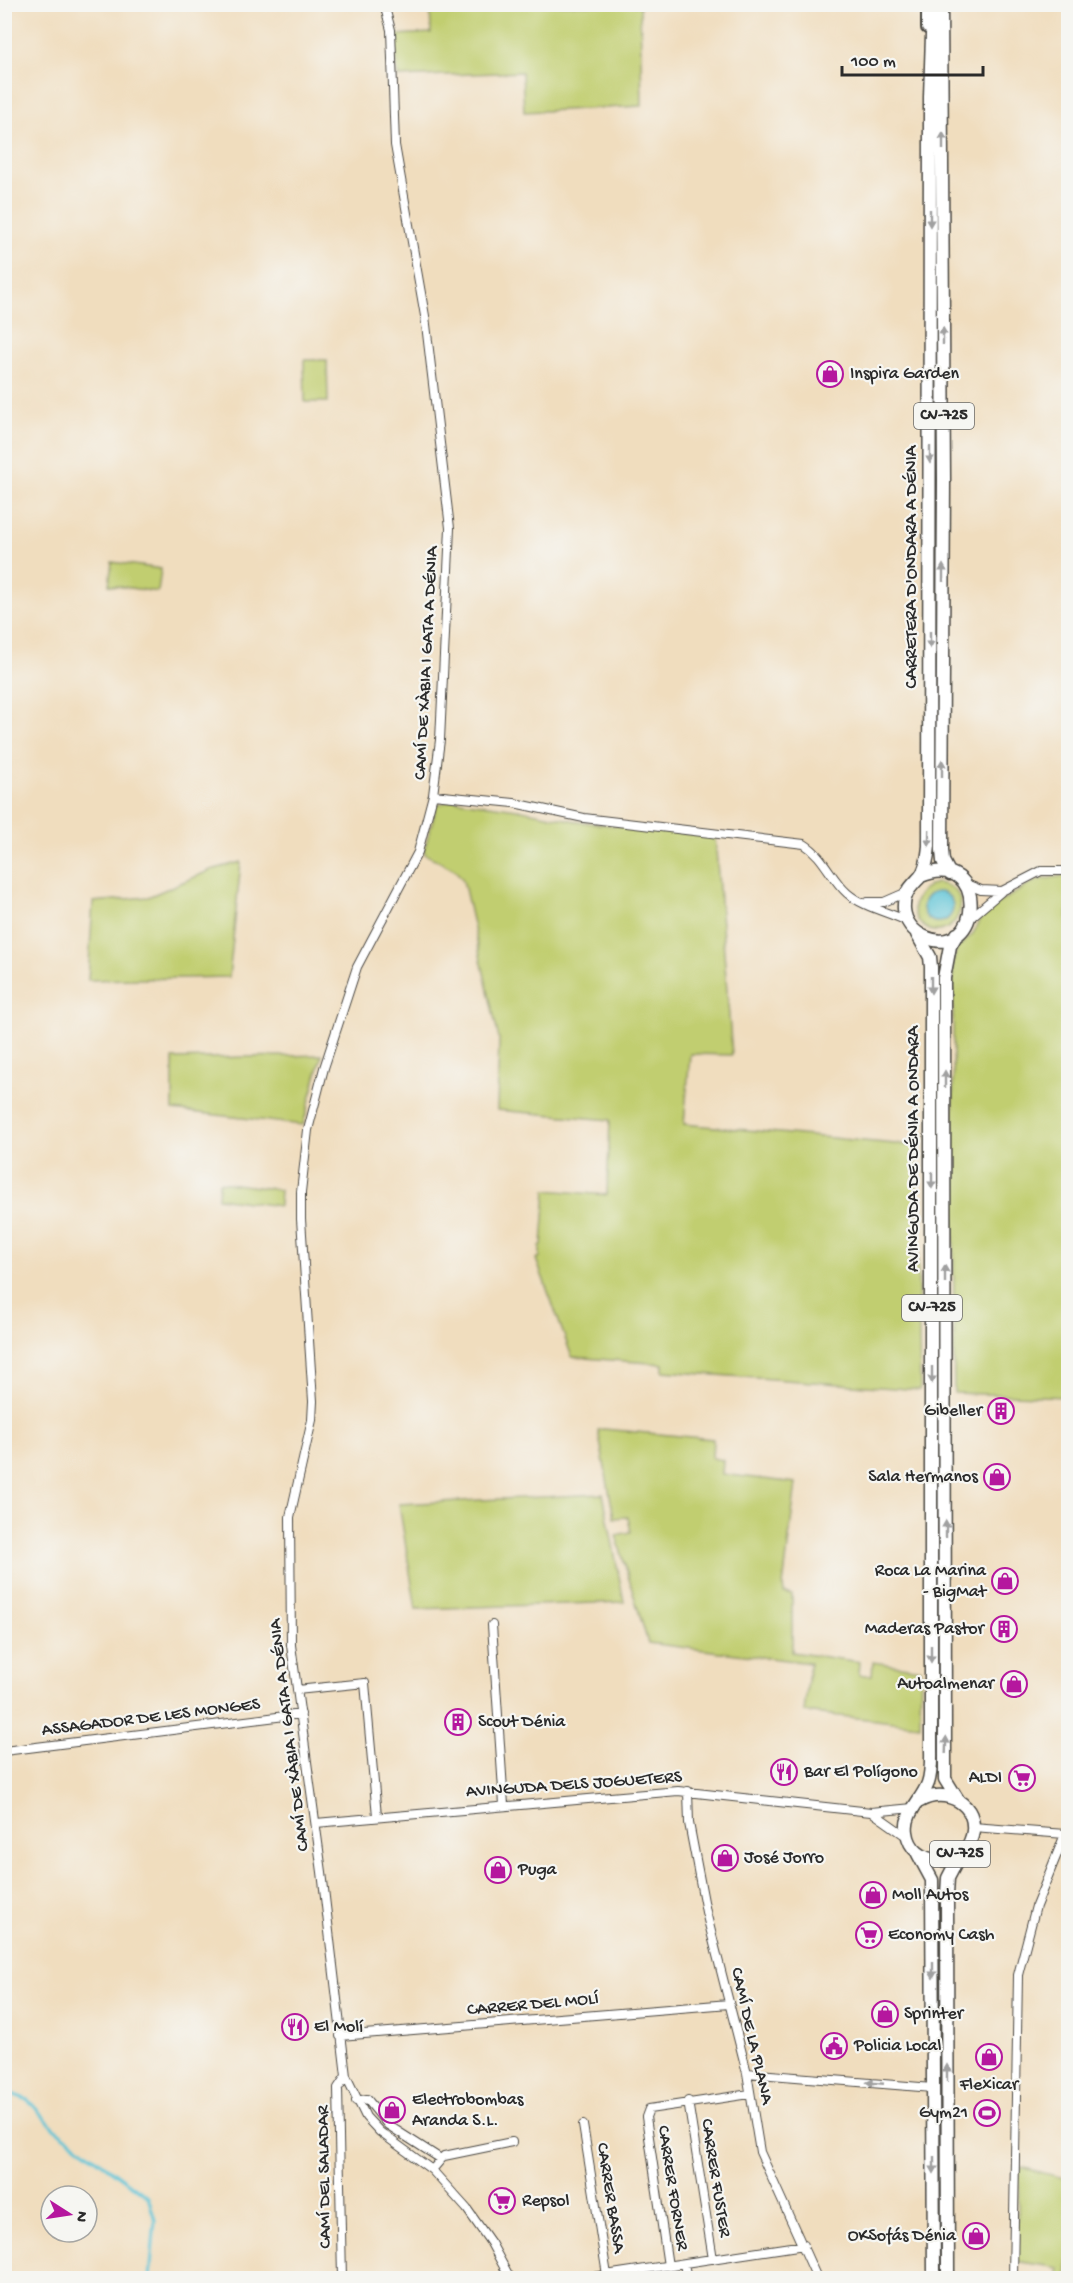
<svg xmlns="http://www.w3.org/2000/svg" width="1073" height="2283" font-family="'Gochi Hand',sans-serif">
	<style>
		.green { fill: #c1ce70; stroke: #767c4e; stroke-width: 1.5; fill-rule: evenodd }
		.water { fill: #5ac3d6; stroke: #427780; stroke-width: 1.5 }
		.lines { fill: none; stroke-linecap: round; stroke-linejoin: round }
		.stream { stroke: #5ac3d6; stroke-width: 3 }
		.street-casing { stroke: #494641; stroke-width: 10 }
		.secondary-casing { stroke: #494641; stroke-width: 14 }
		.primary-casing { stroke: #494641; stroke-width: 15 }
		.street { stroke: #fff; stroke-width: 8 }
		.secondary { stroke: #fff; stroke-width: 10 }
		.primary { stroke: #fff; stroke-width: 12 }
		.oneway { fill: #a0a0a0 }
		.labels { text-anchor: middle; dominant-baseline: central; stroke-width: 4.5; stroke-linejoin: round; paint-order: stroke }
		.shield { fill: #f6f6f2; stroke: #686867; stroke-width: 1.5 }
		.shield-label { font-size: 16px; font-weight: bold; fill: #2b2b2b }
		.poi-label { font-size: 18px; fill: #2b2b2b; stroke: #f6f6f2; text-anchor: start }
		.street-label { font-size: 18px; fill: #2b2b2b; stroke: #f6f6f2 }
	</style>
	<rect width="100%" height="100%" fill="#f6f6f2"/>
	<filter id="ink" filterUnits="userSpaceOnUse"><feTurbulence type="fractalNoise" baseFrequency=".0167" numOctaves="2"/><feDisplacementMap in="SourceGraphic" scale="12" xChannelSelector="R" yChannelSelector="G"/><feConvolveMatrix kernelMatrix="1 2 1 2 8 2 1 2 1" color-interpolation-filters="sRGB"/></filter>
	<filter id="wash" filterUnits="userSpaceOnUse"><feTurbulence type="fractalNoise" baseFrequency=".008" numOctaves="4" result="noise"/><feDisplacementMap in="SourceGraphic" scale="24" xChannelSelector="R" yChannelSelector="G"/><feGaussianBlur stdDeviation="1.35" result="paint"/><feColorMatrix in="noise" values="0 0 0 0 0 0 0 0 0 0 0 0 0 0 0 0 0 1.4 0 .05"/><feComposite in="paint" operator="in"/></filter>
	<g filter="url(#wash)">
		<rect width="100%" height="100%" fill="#f0ddbe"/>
		<!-- green -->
		<path class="green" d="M430 5H640L642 106 524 112 522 72 398 77 395 35 431 33Z
			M304 360H327L328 402H305Z
			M112 562 161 569 158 592 109 585Z
			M453 800 517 809 581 822 715 836 732 1055 690 1054 684 1124 916 1146 920 1390 663 1371V1364L572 1357 536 1259 540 1257V1246L542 1245 546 1190 607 1195 610 1120 497 1110 499 1039 463 880 455 870 425 854 424 850 437 805Z
			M241 862 229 977 88 980 93 902 148 897 211 870Z
			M1068 875V1397L954 1393 953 962 957 948 972 935 986 910 1037 880Z
			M936 883C986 888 949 954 920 923 906 907 919 888 936 883ZM942 893 952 911 947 919 934 922 927 917 924 904 933 894Z
			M322 1055 303 1125 173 1110V1059Z
			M219 1182 280 1190 279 1206 218 1198Z
			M603 1429 713 1439 712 1458 723 1460 722 1474 796 1483 783 1586 784 1593 792 1595V1652L860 1662 859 1675H872L873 1662 921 1669 920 1725 804 1712 810 1663 648 1643 616 1535 631 1532 628 1517 614 1518 598 1430Z
			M603 1494 624 1602 416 1609 399 1504Z
			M1020 2167 1068 2179V2278H1058L1060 2268 1015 2261Z"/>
		<!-- water -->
		<path class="water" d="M923 907a15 15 0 1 1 30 0a15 15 0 1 1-30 0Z"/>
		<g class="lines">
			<!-- stream -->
			<path class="stream" d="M4 2091 28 2100 54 2128 148 2197 155 2220 150 2278"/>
		</g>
	</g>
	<g filter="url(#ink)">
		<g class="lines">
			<defs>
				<path id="street" d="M384 4 391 30 395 145 425 316 450 528 440 740 433 795 418 852 357 967 324 1068 308 1130 301 1192V1219L313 1401 312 1420 290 1517 291 1645 322 1872 346 2076 366 2117 380 2132 432 2170 467 2209 491 2243 510 2278
					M433 795 514 803 584 818 804 844C824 856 830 878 847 893 863 907 888 912 907 921
					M966 884 981 890 1002 891
					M868 902H884L907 892
					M969 919 1002 891 1041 871H1068
					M492 1625 504 1805
					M297 1690 365 1683 377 1816
					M4 1751 301 1714
					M688 1791 689 1823 706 1912 747 2073 760 2152 817 2278
					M872 1812 906 1836
					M316 1823 678 1791 871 1812 913 1808
					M973 1827 1065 1834
					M340 2036 729 2004
					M747 2073 933 2088
					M356 2101 367 2099 388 2125 441 2159
					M688 2101 713 2259
					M583 2125 607 2275
					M432 2170 444 2156 512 2142
					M684 2264 687 2278
					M668 2266 646 2117 649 2109 750 2094
					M342 2278 338 2088 346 2076
					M586 2278 804 2245
					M1013 2278 1018 1975 1036 1906 1068 1827"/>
				<path id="secondary" d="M927 28V4"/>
				<path id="primary" d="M941 4 944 480 942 850 943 861 950 874
					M921 876C990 848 983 962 925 937 913 932 905 921 904 909 903 893 911 887 920 877 926 870 928 856 929 846L930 97 933 4
					M917 934 930 957 931 967V1747C931 1758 932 1772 928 1783 922 1800 904 1813 907 1832 911 1867 963 1871 972 1836 980 1804 945 1786 920 1801
					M957 934 950 946 944 978 945 1779 958 1800
					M918 1854 932 1880 934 2278
					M948 2278 947 1894 948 1878 960 1855"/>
			</defs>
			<!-- street casing -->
			<use href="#street" class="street-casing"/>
			<!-- secondary casing -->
			<use href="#secondary" class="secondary-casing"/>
			<!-- primary casing -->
			<use href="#primary" class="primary-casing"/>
			<!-- street -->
			<use href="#street" class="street"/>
			<!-- secondary -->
			<use href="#secondary" class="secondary"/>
			<!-- primary -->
			<use href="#primary" class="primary"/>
		</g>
		<!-- one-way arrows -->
		<defs><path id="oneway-solid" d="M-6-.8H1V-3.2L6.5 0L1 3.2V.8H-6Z" transform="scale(1.5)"/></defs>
		<g class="oneway">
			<use href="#oneway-solid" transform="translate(943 141) rotate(-90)"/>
			<use href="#oneway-solid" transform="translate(930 218) rotate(90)"/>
			<use href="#oneway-solid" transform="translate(943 336) rotate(-90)"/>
			<use href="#oneway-solid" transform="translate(930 455) rotate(90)"/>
			<use href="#oneway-solid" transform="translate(943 573) rotate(-90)"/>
			<use href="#oneway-solid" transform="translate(930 640) rotate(90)"/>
			<use href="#oneway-solid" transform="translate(942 768) rotate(-90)"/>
			<use href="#oneway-solid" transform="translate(929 838) rotate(91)"/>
			<use href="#oneway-solid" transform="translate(931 985) rotate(90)"/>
			<use href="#oneway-solid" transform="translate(945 1079) rotate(-90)"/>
			<use href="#oneway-solid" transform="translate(932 1180) rotate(90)"/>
			<use href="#oneway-solid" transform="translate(945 1274) rotate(-90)"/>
			<use href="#oneway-solid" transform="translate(932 1375) rotate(90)"/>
			<use href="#oneway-solid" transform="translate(946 1529) rotate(-90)"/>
			<use href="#oneway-solid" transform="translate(931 1654) rotate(90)"/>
			<use href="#oneway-solid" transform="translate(946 1745) rotate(-88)"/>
			<use href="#oneway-solid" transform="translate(933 1970) rotate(90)"/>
			<use href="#oneway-solid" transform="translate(947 2073) rotate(-90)"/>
			<use href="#oneway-solid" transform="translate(875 2083) rotate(-175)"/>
			<use href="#oneway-solid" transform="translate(934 2165) rotate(90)"/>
		</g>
	</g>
	<!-- icons -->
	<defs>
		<symbol id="shop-ring" viewBox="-11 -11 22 22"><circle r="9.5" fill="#f6f6f2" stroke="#b5179e" stroke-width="1.5"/><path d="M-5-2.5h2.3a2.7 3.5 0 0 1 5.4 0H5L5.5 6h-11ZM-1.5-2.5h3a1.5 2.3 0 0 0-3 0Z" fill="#b5179e"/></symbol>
		<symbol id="building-ring" viewBox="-11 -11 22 22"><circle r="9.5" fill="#f6f6f2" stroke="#b5179e" stroke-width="1.5"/><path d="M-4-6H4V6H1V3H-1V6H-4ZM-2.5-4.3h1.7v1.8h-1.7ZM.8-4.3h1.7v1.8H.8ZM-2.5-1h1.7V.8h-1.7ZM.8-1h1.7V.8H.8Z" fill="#b5179e"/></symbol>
		<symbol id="restaurant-ring" viewBox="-11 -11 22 22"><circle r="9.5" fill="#f6f6f2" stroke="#b5179e" stroke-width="1.5"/><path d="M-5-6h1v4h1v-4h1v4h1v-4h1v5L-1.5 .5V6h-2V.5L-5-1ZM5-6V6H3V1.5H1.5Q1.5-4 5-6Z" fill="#b5179e"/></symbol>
		<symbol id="supermarket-ring" viewBox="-11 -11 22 22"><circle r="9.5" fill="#f6f6f2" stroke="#b5179e" stroke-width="1.5"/><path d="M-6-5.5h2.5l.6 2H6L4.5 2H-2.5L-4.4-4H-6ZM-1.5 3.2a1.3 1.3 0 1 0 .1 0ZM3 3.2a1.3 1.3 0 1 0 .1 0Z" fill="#b5179e"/></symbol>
		<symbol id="civic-ring" viewBox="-11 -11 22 22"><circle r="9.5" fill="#f6f6f2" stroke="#b5179e" stroke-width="1.5"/><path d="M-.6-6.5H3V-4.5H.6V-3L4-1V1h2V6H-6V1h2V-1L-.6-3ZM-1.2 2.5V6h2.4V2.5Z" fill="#b5179e"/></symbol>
		<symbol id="stadium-ring" viewBox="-11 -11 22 22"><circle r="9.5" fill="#f6f6f2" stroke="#b5179e" stroke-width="1.5"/><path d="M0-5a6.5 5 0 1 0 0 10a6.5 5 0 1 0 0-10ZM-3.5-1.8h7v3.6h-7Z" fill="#b5179e"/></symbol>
	</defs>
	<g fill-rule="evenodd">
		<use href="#shop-ring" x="815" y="359" width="30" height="30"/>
		<use href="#building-ring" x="986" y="1396" width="30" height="30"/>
		<use href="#shop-ring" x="982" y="1462" width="30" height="30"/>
		<use href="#shop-ring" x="990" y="1566" width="30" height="30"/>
		<use href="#building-ring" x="989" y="1614" width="30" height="30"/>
		<use href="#shop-ring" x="999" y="1669" width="30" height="30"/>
		<use href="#building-ring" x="443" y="1707" width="30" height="30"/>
		<use href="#restaurant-ring" x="769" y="1757" width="30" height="30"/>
		<use href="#supermarket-ring" x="1007" y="1763" width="30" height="30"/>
		<use href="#shop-ring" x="710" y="1843" width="30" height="30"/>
		<use href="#shop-ring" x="483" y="1855" width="30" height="30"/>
		<use href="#shop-ring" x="858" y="1880" width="30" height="30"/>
		<use href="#supermarket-ring" x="854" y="1920" width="30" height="30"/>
		<use href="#shop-ring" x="870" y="1999" width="30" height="30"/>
		<use href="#restaurant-ring" x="280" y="2012" width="30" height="30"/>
		<use href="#civic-ring" x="819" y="2031" width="30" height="30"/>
		<use href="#shop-ring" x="974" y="2042" width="30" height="30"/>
		<use href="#shop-ring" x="377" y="2095" width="30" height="30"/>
		<use href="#stadium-ring" x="972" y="2098" width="30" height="30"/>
		<use href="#supermarket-ring" x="487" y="2186" width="30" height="30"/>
		<use href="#shop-ring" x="961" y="2221" width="30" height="30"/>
	</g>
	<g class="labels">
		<!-- shield labels -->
		<g class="shield">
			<rect x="914" y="403" width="60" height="26" rx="4.5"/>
			<rect x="902" y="1295" width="60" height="26" rx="4.5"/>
			<rect x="930" y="1841" width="60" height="26" rx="4.5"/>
		</g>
		<g class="shield-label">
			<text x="944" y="416">CV-725</text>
			<text x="932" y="1308">CV-725</text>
			<text x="960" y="1854">CV-725</text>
		</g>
		<!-- poi labels -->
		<g class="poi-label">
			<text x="850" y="374">Inspira Garden</text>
			<text x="982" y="1411" text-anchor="end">Gibeller</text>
			<text x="978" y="1477" text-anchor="end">Sala Hermanos</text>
			<text x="986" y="1571" text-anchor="end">Roca La Marina<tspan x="986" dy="21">- BigMat</tspan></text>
			<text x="984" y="1629" text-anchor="end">Maderas Pastor</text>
			<text x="994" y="1684" text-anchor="end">Autoalmenar</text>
			<text x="478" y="1722">Scout Dénia</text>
			<text x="804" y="1772">Bar El Polígono</text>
			<text x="1002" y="1778" text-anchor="end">ALDI</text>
			<text x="744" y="1858">José Jorro</text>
			<text x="518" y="1870">Puga</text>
			<text x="892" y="1895">Moll Autos</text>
			<text x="888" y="1935">Economy Cash</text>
			<text x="904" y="2014">Sprinter</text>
			<text x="314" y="2027">El Molí</text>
			<text x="854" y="2046">Policia Local</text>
			<text x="989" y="2085" text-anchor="middle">Flexicar</text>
			<text x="412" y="2100">Electrobombas<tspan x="412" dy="21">Aranda S.L.</tspan></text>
			<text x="968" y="2113" text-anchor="end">Gym21</text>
			<text x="522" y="2201">Repsol</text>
			<text x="956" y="2236" text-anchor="end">OKSofás Dénia</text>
		</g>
		<!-- street labels -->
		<g class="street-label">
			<text transform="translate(912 567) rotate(-90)">CARRETERA D'ONDARA A DÉNIA</text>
			<text transform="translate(427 663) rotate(-87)">CAMÍ DE XÀBIA I GATA A DÉNIA</text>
			<text transform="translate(914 1149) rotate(-90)">AVINGUDA DE DÉNIA A ONDARA</text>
			<text transform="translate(151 1718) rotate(-7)">ASSAGADOR DE LES MONGES</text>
			<text transform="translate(290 1735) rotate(-97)">CAMÍ DE XÀBIA I GATA A DÉNIA</text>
			<text transform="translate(574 1785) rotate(-4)">AVINGUDA DELS JOGUETERS</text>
			<text transform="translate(533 2005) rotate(-5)">CARRER DEL MOLÍ</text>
			<text transform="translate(751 2036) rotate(77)">CAMÍ DE LA PLANA</text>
			<text transform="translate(325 2177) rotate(-91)">CAMÍ DEL SALADAR</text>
			<text transform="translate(715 2178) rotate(81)">CARRER FUSTER</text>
			<text transform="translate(672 2188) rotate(81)">CARRER FORNER</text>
			<text transform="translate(610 2198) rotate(81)">CARRER BASSA</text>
		</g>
	</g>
	<!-- margin -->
	<rect width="1073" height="2283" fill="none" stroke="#f6f6f2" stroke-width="24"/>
	<!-- north arrow -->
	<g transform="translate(69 2214) rotate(102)"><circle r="28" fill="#f6f6f2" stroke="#a5a5a2" stroke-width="1.5"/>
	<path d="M0-4.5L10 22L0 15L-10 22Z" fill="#b5179e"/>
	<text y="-9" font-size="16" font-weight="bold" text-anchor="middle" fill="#2b2b2b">N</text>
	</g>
	<!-- scale -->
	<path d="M842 66v9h141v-9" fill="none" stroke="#2b2b2b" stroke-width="3"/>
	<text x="851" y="66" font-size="18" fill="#2b2b2b" stroke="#f6f6f2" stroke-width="4.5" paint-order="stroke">100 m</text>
</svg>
